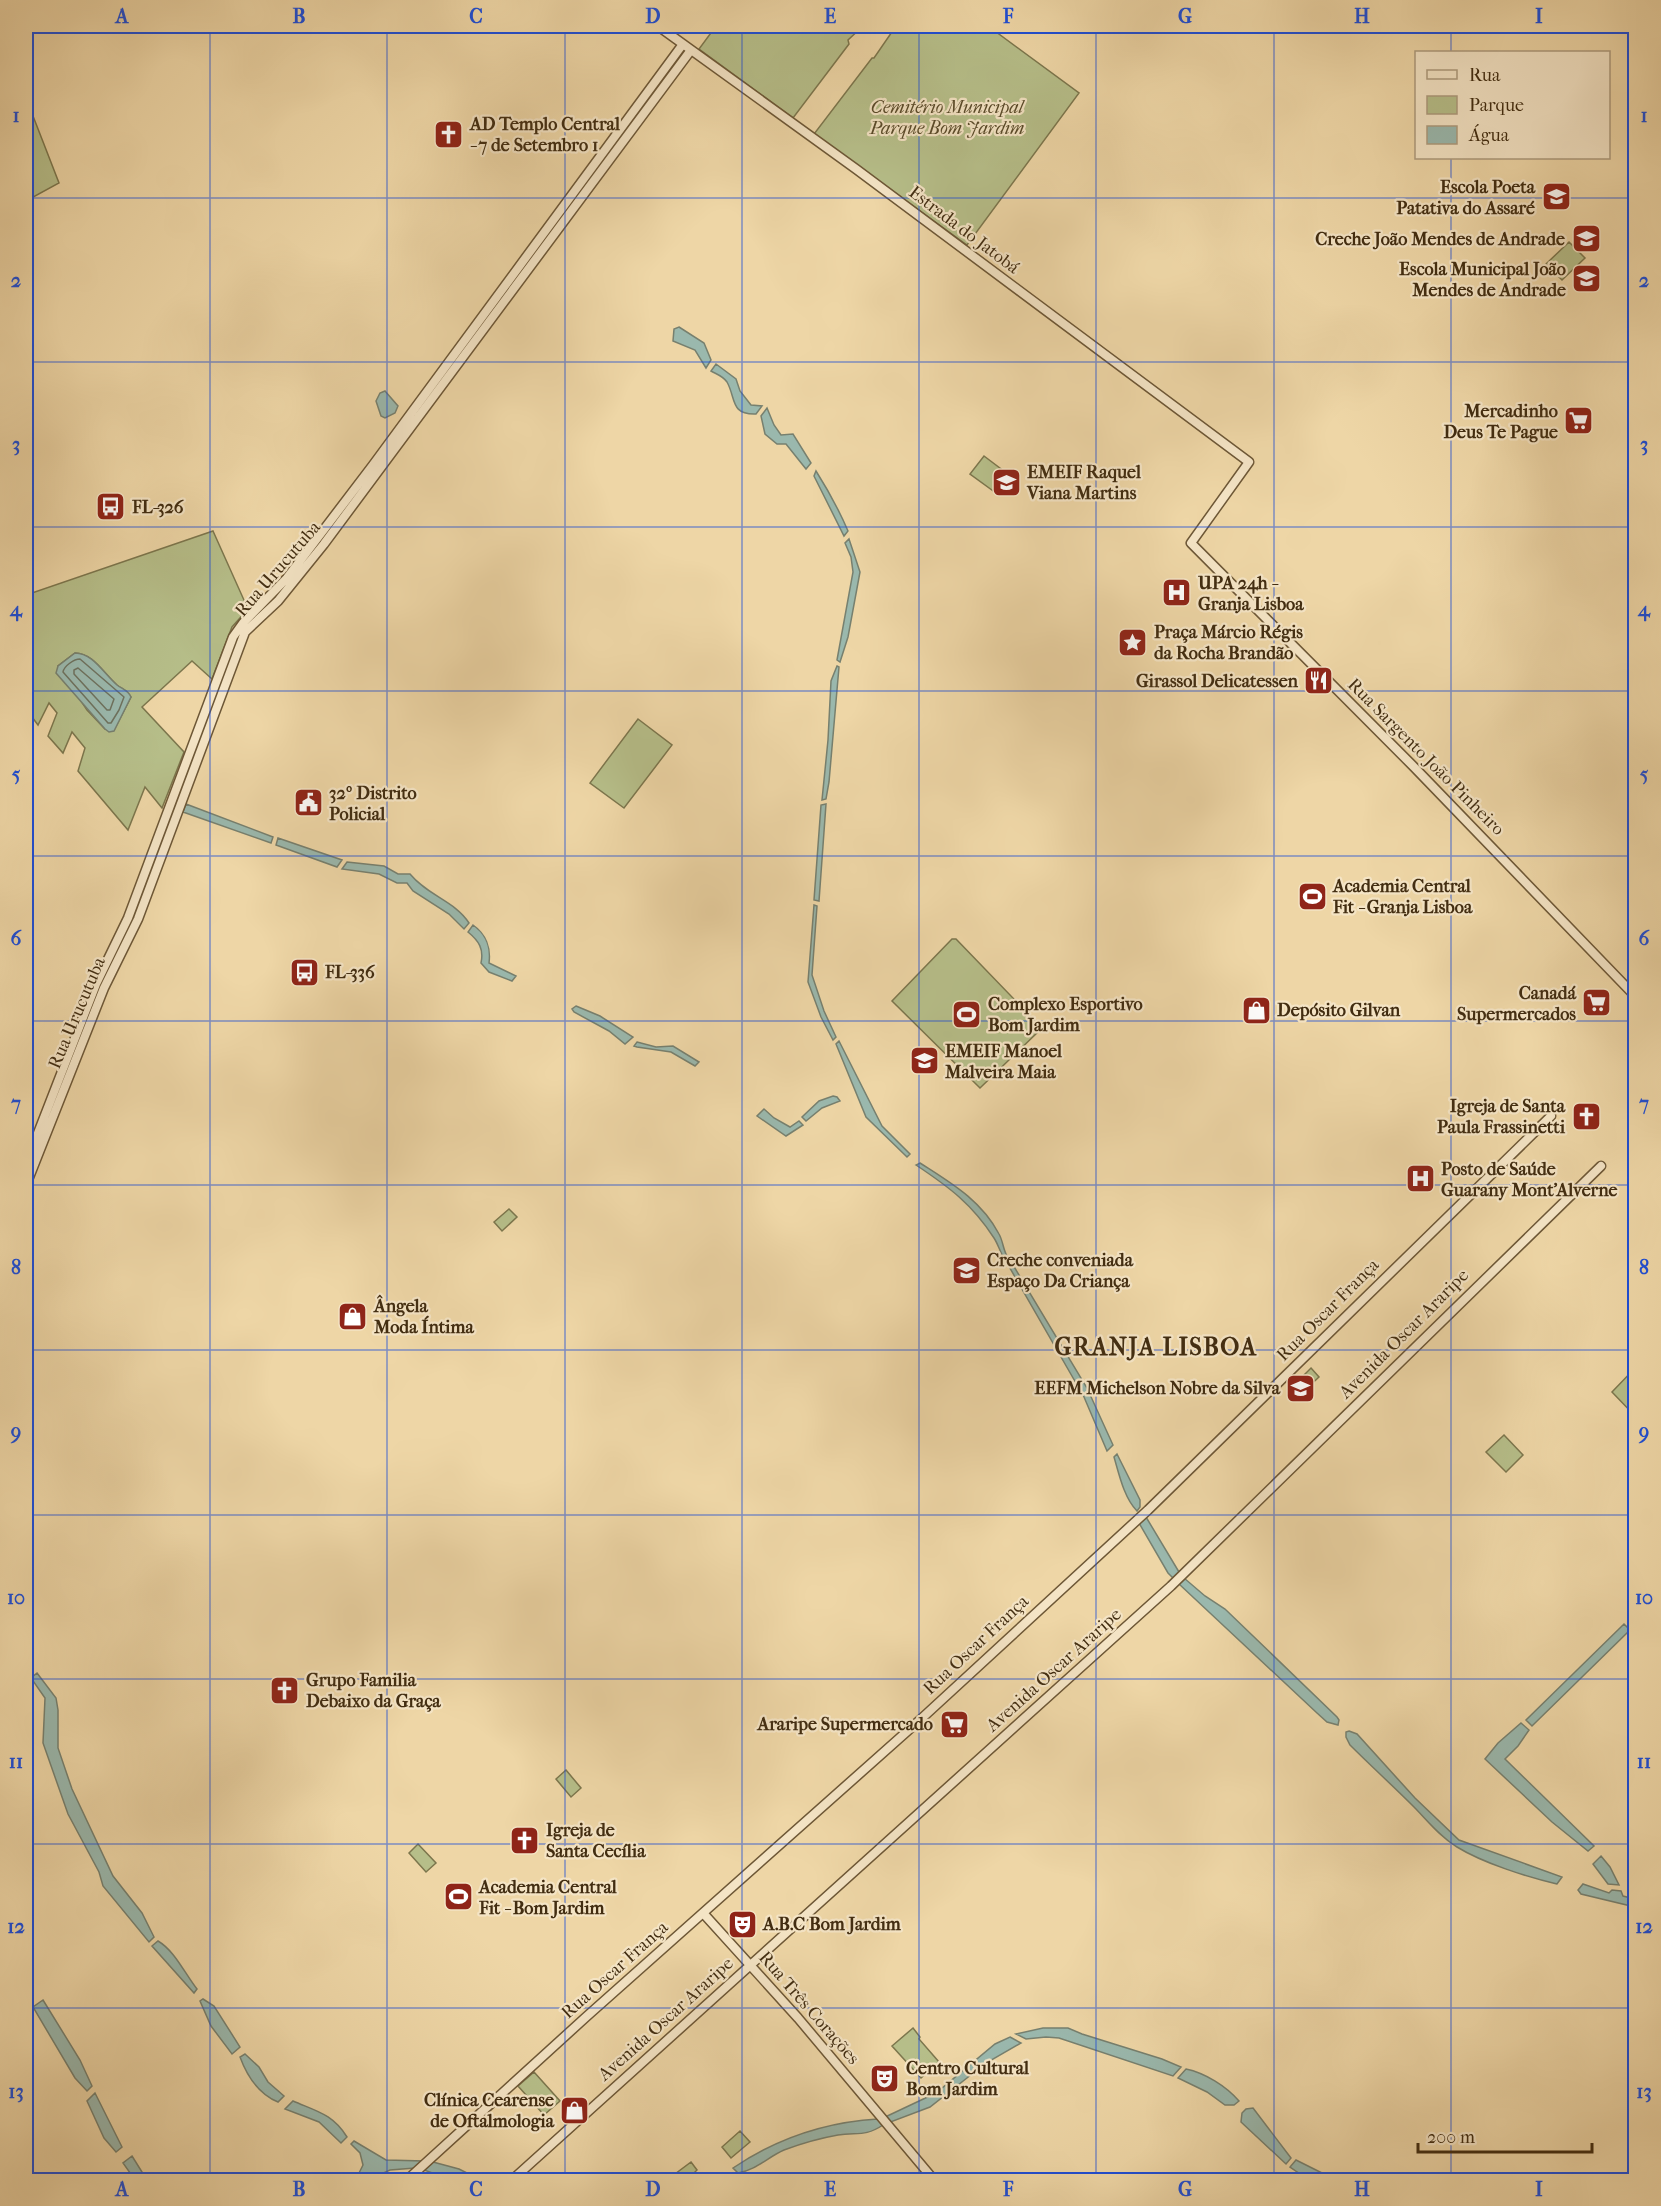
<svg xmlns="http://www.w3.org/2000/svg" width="1661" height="2206" font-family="'IM FELL French Canon',serif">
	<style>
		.green { fill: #b6be89; stroke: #7c764d; stroke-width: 1.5; fill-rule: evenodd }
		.water { fill: #9ab8ad; stroke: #77806f; stroke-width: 1.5 }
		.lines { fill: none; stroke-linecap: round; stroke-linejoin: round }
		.shore { stroke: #6e725f; stroke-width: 1.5 }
		.tertiary-casing { stroke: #6d5736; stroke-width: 11 }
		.tertiary { stroke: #f4e4c5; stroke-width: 8 }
		.grid { fill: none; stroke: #1d4ed8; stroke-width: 1.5; stroke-opacity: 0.55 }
		.labels { text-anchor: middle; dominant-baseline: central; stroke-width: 4.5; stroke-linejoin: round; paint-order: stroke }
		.park-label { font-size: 18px; font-style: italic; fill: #594a29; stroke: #f4e4c5 }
		.poi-label { font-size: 18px; font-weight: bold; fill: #422d11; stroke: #f4e4c5; text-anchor: start }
		.street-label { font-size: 18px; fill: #422d11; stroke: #f4e4c5 }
		.district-label { font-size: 24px; font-weight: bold; letter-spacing: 1.5px; fill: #422d11; stroke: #f4e4c5 }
		.neatline { fill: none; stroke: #1d4ed8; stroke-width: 2 }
		.grid-label { font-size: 20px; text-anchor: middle; font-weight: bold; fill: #1d4ed8 }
	</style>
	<rect width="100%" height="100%" fill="#eed6a6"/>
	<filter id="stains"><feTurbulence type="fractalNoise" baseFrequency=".00333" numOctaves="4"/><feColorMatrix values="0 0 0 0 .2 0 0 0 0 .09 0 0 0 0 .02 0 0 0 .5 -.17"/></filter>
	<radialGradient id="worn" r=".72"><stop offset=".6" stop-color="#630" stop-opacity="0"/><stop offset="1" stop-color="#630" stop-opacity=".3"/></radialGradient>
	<!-- green -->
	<path class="green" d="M716 26H863L848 40 849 44 793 118 699 49Z
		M896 26H988L1079 93 967 245 814 134 872 58H874Z
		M26 98 59 183 26 201Z
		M1569 242 1585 258 1562 280 1546 264Z
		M984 456 1009 475 996 493 970 474Z
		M213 531 248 609 232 627 212 679 192 661 142 707 184 752 162 808 145 787 128 830 78 771 85 748 72 732 63 753 48 736 57 713 49 703 38 725 26 709V595ZM75 653C93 653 104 674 117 685 122 689 127 690 131 697L114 730 105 729 87 710 58 666Z
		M638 719 672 745 624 808 590 783Z
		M952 939H956L1040 1026 1041 1029 980 1088 892 1001Z
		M509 1209 517 1217 502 1231 494 1222Z
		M1311 1368 1319 1377 1303 1392 1295 1384Z
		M1635 1368V1416L1612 1392Z
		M1504 1435 1523 1455 1506 1472 1486 1452Z
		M566 1770 581 1788 571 1797 556 1779Z
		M418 1844 436 1863 426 1872 409 1853Z
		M913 2028 920 2037 919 2039 939 2062 921 2078 892 2046Z
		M534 2072 560 2101 544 2115 518 2086Z
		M740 2131 750 2142 731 2158 722 2147Z
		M691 2162 697 2170 692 2175 696 2180H667Z"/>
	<!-- water -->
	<path class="water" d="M679 327 704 343 711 360 706 368 695 350 673 341 674 329Z
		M716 364 736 379 740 391 751 405 762 406 756 414C730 415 736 398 727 382 723 376 716 374 711 371Z
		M385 391 398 406 395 413 385 418 381 416 376 401 380 393Z
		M767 408 774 425 781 435 793 434 811 463 806 469 786 444H777L765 434 761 416Z
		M816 471C828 490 839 510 848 531L844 536 814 476Z
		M849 539 860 572 848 637 840 662 837 660 853 572 851 557 845 543Z
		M75 653C93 653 104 674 117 685 122 689 128 690 131 697L114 731 109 732 105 729 56 673 58 666Z
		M837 666 839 667 829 782 826 799 822 800 828 740 831 681Z
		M186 804 273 837 271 843 183 812Z
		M826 804 819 901 814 900 821 805Z
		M278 838 342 860 337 867 276 845Z
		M347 862 384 866 398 874H410C428 896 455 901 469 923L464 929 449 914 413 891 407 883H397L379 874 342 869Z
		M814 905 817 906 812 975 824 1011 836 1037 833 1040 821 1017 808 982Z
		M473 925C486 934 491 948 489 963L516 976 512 981 489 972 481 963C484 949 479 941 468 932Z
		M576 1006 600 1016 633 1037 625 1044 609 1031 574 1012 572 1009Z
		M839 1041 882 1126 910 1154 907 1157 866 1117 836 1044Z
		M637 1042 656 1047 673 1046 699 1062 695 1066 671 1052 637 1047 634 1046Z
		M833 1096 837 1097 840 1101 822 1108 806 1121 802 1117 819 1101Z
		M764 1109 774 1118 790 1127 799 1121 803 1125 786 1136 757 1116Z
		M920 1163C951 1183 981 1200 999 1234 1003 1241 1003 1249 1007 1256L1004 1258C1000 1252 998 1244 994 1238 972 1204 949 1187 916 1165Z
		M1010 1260 1087 1388 1113 1445 1107 1451 1084 1397 1007 1263Z
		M1117 1454 1140 1500V1507L1137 1511C1124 1498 1119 1474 1114 1457Z
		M1146 1517 1179 1572 1173 1578 1168 1573 1139 1523Z
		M1184 1578 1205 1596 1225 1609 1337 1717 1339 1720 1338 1725 1327 1722 1317 1713 1179 1584Z
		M1624 1624 1630 1630 1532 1726 1526 1720Z
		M37 1673 56 1698 58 1710V1748L72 1789 113 1876 142 1913 154 1937 149 1942 103 1886 99 1872 68 1814 43 1743 45 1698 31 1678Z
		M1521 1723 1529 1730 1518 1746 1505 1759 1594 1846 1588 1851 1552 1822 1485 1759 1498 1743Z
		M1349 1731 1357 1734 1415 1798 1459 1840 1562 1877 1557 1884C1527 1877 1483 1863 1457 1847 1439 1836 1427 1820 1413 1806 1392 1785 1371 1766 1350 1745L1346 1737V1732Z
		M1601 1856 1610 1867 1619 1885 1608 1884 1593 1864Z
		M1583 1884 1609 1893 1612 1890 1621 1891 1623 1896 1635 1899V1907L1581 1894 1578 1890Z
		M158 1941C175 1951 185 1974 197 1989L194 1993 152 1946Z
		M203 1999 214 2006 240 2047 232 2054 211 2026 200 2001Z
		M43 2000 80 2060 92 2086 87 2091 75 2078 33 2007Z
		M1043 2028H1068L1082 2034 1162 2059 1181 2067 1173 2076 1059 2038 1046 2037 1026 2039 1016 2034Z
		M1010 2037 1021 2043 986 2063 930 2107 888 2123 883 2118 936 2093 995 2044Z
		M245 2054 259 2067 268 2082 284 2096 278 2102C259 2094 247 2076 240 2057Z
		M1186 2069C1205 2073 1226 2086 1239 2101L1234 2105H1225L1207 2092 1178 2078Z
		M95 2093 122 2147 116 2152 104 2138 87 2101Z
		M293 2101C316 2111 333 2114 347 2137L341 2143 319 2122 285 2109Z
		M1253 2108 1291 2158 1286 2164 1241 2122 1242 2113 1246 2109Z
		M878 2119 883 2125C865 2137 857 2132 838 2135 821 2138 800 2144 784 2150 768 2157 756 2170 738 2173L733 2168C776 2139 826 2122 878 2119Z
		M354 2141 386 2160 423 2161 415 2168 390 2170 368 2180H348L358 2175 363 2165 360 2153 351 2144Z
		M132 2156 147 2180H135L123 2163Z
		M1296 2160 1336 2180H1309L1290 2167Z
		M433 2162 459 2169 481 2180H452L424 2170Z"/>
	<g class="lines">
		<!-- shore -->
		<path class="shore" d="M80 659 124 697 119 710 111 723H108L63 672C64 666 74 659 80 659Z
			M78 668 114 699 110 710H107L74 674V670Z"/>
		<defs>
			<path id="tertiary" d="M658 26 856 169 1249 462 1191 543 1414 767 1636 997
				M26 1164 96 984 128 918 233 637 243 623 287 578 373 465 683 44
				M26 1185 104 988 138 919 245 632 278 601 324 544 691 50
				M703 1913 798 2018 934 2180
				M407 2180 586 2017 921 1719 1148 1510 1551 1116
				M512 2180 1171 1586 1601 1166"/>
		</defs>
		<!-- tertiary casing -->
		<use href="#tertiary" class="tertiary-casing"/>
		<!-- tertiary -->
		<use href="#tertiary" class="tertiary"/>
	</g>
	<!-- grid -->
	<path class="grid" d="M210 26V2180M387 26V2180M565 26V2180M742 26V2180M919 26V2180M1096 26V2180M1274 26V2180M1451 26V52M1451 158V2180M26 198H1636M26 362H1636M26 527H1636M26 691H1636M26 856H1636M26 1021H1636M26 1185H1636M26 1350H1636M26 1515H1636M26 1679H1636M26 1844H1636M26 2008H1636"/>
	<!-- icons -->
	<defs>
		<symbol id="church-square" viewBox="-11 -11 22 22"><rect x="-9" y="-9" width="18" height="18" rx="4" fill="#8f2418" stroke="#f4e4c5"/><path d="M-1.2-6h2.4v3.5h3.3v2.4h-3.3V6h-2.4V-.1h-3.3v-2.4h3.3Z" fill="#fff"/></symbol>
		<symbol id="school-square" viewBox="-11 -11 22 22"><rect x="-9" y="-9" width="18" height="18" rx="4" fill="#8f2418" stroke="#f4e4c5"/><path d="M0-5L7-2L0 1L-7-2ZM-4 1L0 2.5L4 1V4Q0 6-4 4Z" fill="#fff"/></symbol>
		<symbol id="supermarket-square" viewBox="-11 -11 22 22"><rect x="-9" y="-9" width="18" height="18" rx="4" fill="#8f2418" stroke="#f4e4c5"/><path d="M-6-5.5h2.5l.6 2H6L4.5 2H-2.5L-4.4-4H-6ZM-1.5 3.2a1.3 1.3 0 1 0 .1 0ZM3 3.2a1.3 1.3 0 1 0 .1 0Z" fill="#fff"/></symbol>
		<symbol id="bus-square" viewBox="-11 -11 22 22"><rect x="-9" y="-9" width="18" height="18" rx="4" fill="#8f2418" stroke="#f4e4c5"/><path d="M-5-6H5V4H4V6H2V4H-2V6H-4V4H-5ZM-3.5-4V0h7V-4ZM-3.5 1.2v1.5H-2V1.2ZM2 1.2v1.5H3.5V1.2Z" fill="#fff"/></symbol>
		<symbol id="hospital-square" viewBox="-11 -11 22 22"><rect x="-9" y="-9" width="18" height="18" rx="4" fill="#8f2418" stroke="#f4e4c5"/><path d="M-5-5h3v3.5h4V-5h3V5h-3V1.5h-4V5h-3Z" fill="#fff"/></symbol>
		<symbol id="sight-square" viewBox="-11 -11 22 22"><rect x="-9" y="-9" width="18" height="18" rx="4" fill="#8f2418" stroke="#f4e4c5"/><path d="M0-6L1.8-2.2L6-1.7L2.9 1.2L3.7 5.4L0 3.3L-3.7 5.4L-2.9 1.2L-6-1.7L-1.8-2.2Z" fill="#fff"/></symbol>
		<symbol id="restaurant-square" viewBox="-11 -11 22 22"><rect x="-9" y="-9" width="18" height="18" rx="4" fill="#8f2418" stroke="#f4e4c5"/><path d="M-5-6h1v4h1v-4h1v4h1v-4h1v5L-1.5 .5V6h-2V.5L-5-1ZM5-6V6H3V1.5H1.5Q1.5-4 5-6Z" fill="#fff"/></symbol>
		<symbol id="civic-square" viewBox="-11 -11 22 22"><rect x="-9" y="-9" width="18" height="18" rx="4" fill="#8f2418" stroke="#f4e4c5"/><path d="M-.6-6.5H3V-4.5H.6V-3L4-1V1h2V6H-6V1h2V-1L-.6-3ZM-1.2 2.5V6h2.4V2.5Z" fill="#fff"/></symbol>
		<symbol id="stadium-square" viewBox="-11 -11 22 22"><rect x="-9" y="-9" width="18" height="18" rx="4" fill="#8f2418" stroke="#f4e4c5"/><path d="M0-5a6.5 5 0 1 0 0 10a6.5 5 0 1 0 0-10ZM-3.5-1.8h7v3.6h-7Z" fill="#fff"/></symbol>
		<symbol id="shop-square" viewBox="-11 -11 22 22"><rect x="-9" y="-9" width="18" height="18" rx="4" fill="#8f2418" stroke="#f4e4c5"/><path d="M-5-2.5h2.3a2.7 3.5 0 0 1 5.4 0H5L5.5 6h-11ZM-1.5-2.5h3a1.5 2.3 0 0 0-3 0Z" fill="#fff"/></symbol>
		<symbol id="theatre-square" viewBox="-11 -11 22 22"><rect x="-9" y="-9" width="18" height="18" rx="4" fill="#8f2418" stroke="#f4e4c5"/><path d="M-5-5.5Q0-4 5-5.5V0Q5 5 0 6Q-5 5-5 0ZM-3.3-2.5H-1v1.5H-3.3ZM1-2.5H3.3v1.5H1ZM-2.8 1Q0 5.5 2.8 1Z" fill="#fff"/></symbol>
	</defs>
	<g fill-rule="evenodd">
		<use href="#church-square" x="432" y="118" width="33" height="33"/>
		<use href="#school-square" x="1540" y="180" width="33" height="33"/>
		<use href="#school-square" x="1570" y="222" width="33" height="33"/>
		<use href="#school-square" x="1570" y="262" width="33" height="33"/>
		<use href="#supermarket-square" x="1562" y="404" width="33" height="33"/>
		<use href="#school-square" x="990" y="466" width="33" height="33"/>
		<use href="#bus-square" x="94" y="490" width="33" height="33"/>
		<use href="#hospital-square" x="1160" y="576" width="33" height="33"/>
		<use href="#sight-square" x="1116" y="626" width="33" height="33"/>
		<use href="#restaurant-square" x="1302" y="664" width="33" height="33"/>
		<use href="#civic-square" x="292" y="786" width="33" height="33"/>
		<use href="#stadium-square" x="1296" y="880" width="33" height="33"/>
		<use href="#bus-square" x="288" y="956" width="33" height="33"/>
		<use href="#supermarket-square" x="1580" y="986" width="33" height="33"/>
		<use href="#shop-square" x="1240" y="994" width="33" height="33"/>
		<use href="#stadium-square" x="950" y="998" width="33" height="33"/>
		<use href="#school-square" x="908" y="1044" width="33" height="33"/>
		<use href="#church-square" x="1570" y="1100" width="33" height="33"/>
		<use href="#hospital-square" x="1404" y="1162" width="33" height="33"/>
		<use href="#school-square" x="950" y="1254" width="33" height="33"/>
		<use href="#shop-square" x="336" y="1300" width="33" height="33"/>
		<use href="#school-square" x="1284" y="1372" width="33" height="33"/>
		<use href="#church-square" x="268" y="1674" width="33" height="33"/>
		<use href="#supermarket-square" x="938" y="1708" width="33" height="33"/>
		<use href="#church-square" x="508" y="1824" width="33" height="33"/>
		<use href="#stadium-square" x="442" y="1880" width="33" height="33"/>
		<use href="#theatre-square" x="726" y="1908" width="33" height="33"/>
		<use href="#theatre-square" x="868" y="2062" width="33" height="33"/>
		<use href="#shop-square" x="558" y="2094" width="33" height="33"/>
	</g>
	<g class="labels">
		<!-- park labels -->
		<g class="park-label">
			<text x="947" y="107">Cemitério Municipal<tspan x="947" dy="21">Parque Bom Jardim</tspan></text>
		</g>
		<!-- poi labels -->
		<g class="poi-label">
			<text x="470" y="124">AD Templo Central<tspan x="470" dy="21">- 7 de Setembro 1</tspan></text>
			<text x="1535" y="187" text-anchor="end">Escola Poeta<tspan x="1535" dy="21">Patativa do Assaré</tspan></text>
			<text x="1565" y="239" text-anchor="end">Creche João Mendes de Andrade</text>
			<text x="1566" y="269" text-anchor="end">Escola Municipal João<tspan x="1566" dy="21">Mendes de Andrade</tspan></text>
			<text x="1558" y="411" text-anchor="end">Mercadinho<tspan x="1558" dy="21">Deus Te Pague</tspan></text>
			<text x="1027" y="472">EMEIF Raquel<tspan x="1027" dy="21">Viana Martins</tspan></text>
			<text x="132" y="507">FL-326</text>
			<text x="1198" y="583">UPA 24h -<tspan x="1198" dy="21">Granja Lisboa</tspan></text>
			<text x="1154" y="632">Praça Márcio Régis<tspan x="1154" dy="21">da Rocha Brandão</tspan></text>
			<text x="1298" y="681" text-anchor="end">Girassol Delicatessen</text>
			<text x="329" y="793">32º Distrito<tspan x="329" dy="21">Policial</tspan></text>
			<text x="1333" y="886">Academia Central<tspan x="1333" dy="21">Fit - Granja Lisboa</tspan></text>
			<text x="325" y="972">FL-336</text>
			<text x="1576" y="993" text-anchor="end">Canadá<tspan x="1576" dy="21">Supermercados</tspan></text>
			<text x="988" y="1004">Complexo Esportivo<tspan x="988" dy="21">Bom Jardim</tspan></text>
			<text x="1277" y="1010">Depósito Gilvan</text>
			<text x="945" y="1051">EMEIF Manoel<tspan x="945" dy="21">Malveira Maia</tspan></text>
			<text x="1565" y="1106" text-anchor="end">Igreja de Santa<tspan x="1565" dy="21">Paula Frassinetti</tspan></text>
			<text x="1441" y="1169">Posto de Saúde<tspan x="1441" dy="21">Guarany Mont'Alverne</tspan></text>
			<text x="987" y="1260">Creche conveniada<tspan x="987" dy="21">Espaço Da Criança</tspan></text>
			<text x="374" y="1306">Ângela<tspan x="374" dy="21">Moda Íntima</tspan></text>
			<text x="1280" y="1388" text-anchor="end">EEFM Michelson Nobre da Silva</text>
			<text x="306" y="1680">Grupo Familia<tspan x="306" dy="21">Debaixo da Graça</tspan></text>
			<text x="933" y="1724" text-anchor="end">Araripe Supermercado</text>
			<text x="546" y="1830">Igreja de<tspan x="546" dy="21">Santa Cecília</tspan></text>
			<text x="479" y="1887">Academia Central<tspan x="479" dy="21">Fit - Bom Jardim</tspan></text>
			<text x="763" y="1924">A.B.C Bom Jardim</text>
			<text x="906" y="2068">Centro Cultural<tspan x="906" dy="21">Bom Jardim</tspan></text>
			<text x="554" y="2100" text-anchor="end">Clínica Cearense<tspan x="554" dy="21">de Oftalmologia</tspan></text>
		</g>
		<!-- street labels -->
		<g class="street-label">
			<text transform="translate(964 230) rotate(37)">Estrada do Jatobá</text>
			<text transform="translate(278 569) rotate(-49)">Rua Urucutuba</text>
			<text transform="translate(1426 757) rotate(45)">Rua Sargento João Pinheiro</text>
			<text transform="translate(77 1013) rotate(-67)">Rua Urucutuba</text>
			<text transform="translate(1328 1310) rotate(-45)">Rua Oscar França</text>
			<text transform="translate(1404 1334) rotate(-45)">Avenida Oscar Araripe</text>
			<text transform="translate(976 1645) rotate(-43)">Rua Oscar França</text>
			<text transform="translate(1054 1670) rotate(-42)">Avenida Oscar Araripe</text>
			<text transform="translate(615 1970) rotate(-42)">Rua Oscar França</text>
			<text transform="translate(809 2008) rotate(49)">Rua Três Corações</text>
			<text transform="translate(666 2019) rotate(-42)">Avenida Oscar Araripe</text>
		</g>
		<!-- district labels -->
		<g class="district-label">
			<text x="1156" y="1347">GRANJA LISBOA</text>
		</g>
	</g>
	<!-- margin -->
	<rect width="1661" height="2206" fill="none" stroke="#eed6a6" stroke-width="66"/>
	<!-- legend -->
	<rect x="1415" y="51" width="195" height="108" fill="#f4e4c5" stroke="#ad9b7d" stroke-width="1.5"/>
	<rect x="1427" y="70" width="30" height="9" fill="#f4e4c5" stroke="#ad9b7d" stroke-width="1.5"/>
	<text x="1469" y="81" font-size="18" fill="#422d11">Rua</text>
	<rect x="1427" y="96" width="30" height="18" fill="#b6be89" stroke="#ad9b7d" stroke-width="1.5"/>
	<text x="1469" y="111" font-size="18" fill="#422d11">Parque</text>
	<rect x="1427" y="126" width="30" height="18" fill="#9ab8ad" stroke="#ad9b7d" stroke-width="1.5"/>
	<text x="1469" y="141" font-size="18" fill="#422d11">Água</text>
	<!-- scale -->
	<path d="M1418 2143v9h174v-9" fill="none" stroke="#422d11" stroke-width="3"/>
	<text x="1427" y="2143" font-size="18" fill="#422d11" stroke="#f4e4c5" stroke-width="4.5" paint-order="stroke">200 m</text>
	<rect x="33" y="33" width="1595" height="2140" class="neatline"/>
	<g class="grid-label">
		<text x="122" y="23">A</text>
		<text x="299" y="23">B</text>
		<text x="476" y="23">C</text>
		<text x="653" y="23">D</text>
		<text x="830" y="23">E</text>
		<text x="1008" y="23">F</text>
		<text x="1185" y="23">G</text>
		<text x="1362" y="23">H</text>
		<text x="1539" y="23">I</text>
		<text x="16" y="122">1</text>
		<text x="1644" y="122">1</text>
		<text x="16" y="287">2</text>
		<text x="1644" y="287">2</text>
		<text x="16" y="451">3</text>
		<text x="1644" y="451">3</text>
		<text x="16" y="616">4</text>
		<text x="1644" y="616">4</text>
		<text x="16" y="781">5</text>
		<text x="1644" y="781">5</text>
		<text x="16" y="945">6</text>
		<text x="1644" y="945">6</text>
		<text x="16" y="1110">7</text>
		<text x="1644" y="1110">7</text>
		<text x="16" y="1274">8</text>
		<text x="1644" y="1274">8</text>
		<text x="16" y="1439">9</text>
		<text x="1644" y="1439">9</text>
		<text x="16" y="1604">10</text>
		<text x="1644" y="1604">10</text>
		<text x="16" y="1768">11</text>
		<text x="1644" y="1768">11</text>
		<text x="16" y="1933">12</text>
		<text x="1644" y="1933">12</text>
		<text x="16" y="2098">13</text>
		<text x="1644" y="2098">13</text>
		<text x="122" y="2196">A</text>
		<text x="299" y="2196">B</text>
		<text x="476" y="2196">C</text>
		<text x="653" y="2196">D</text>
		<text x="830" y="2196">E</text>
		<text x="1008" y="2196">F</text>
		<text x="1185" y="2196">G</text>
		<text x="1362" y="2196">H</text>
		<text x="1539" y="2196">I</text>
	</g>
	<rect width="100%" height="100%" filter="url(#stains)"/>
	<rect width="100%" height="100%" fill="url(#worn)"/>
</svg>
